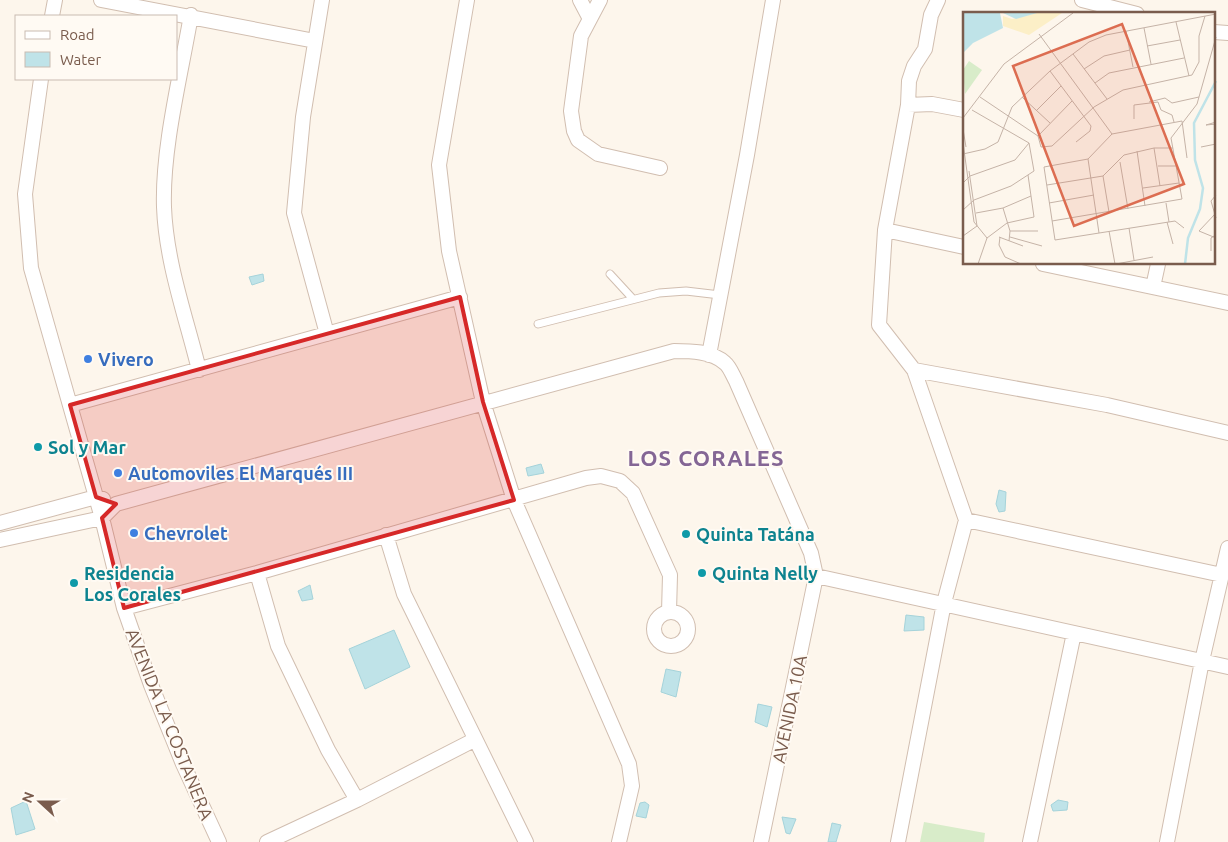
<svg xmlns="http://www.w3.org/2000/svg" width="1228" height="842" font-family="Ubuntu,sans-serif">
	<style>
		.green { fill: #d8ecc9 }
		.water { fill: #bfe3e8; stroke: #a5d3da }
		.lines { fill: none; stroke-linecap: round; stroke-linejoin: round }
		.lane-casing { stroke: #d1beb0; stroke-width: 9 }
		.street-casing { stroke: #d1beb0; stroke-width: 16 }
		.lane { stroke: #fff; stroke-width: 7 }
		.street { stroke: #fff; stroke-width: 14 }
		.marked { fill: #d62828; fill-opacity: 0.2; stroke: #d62828; stroke-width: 4; stroke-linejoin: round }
		.shop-dot { fill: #3f7fe0; stroke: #fffaf3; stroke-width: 2 }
		.culture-dot { fill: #0f9aa8; stroke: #fffaf3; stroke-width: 2 }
		.labels { text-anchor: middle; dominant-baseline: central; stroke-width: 4; stroke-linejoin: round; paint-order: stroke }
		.shop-label { font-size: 18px; font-weight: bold; fill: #366cbe; stroke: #fffaf3; text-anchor: start }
		.culture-label { font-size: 18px; font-weight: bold; fill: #0d838f; stroke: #fffaf3; text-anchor: start }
		.street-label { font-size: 18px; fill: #7a5c4d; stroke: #fffaf3 }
		.district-label { font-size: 22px; font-weight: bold; letter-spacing: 1px; fill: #846695; stroke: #fffaf3 }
		.inset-river { fill: none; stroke: #bfe3e8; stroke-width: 2.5 }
		.inset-road { fill: none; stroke: #c5b3a7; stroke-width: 1 }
		.view { fill: #dc6d51; fill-opacity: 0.15; stroke: #dc6d51; stroke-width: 2.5 }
		.inset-edge { fill: none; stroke: #7a5c4d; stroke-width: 2.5 }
	</style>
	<rect width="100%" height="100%" fill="#fdf6ec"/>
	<!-- green -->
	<path class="green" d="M924 822 985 833 984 842H920Z"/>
	<!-- water -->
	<path class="water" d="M263 274 264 281 252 285 249 277Z
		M541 464 544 473 528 476 526 468Z
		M999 490 1006 492 1005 511 999 512 996 504Z
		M310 585 313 599 302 601 298 591Z
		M906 615 924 617V630L904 631Z
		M394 630 410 667 365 689 349 649Z
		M666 669 681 672 676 697 661 692Z
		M758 704 772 707 767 727 755 722Z
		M1058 800 1068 802 1067 810 1053 811 1051 805Z
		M26 801 35 829 16 835 11 808Z
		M645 802 649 805 646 818 636 816 640 803Z
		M782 817 796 819 790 834 786 833Z
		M832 823 841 825 836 842H828Z"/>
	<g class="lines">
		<defs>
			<path id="lane" d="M610 274 633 299
				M538 324 659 293 686 291 720 295"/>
			<path id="street" d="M101 0 315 41
				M322 0 303 117 294 213 327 334
				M467 0 439 165 449 251 483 402 514 500 629 764 632 786 619 842
				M580 0 590 19
				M600 0 581 36 571 111 574 131 578 140 598 154 660 168
				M1082 0 1137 14
				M191 15C181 74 162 148 164 207 166 262 186 317 199 370
				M52 16 55 0
				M1214 32 1228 33
				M41 79 25 194 31 268 102 518 124 608 151 685 183 764 219 842
				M908 105 909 81 914 66 925 49 931 15 938 0
				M885 230 964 247
				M1043 264 1228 303
				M1153 287 1158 264
				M709 355 747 155 773 0
				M914 370 1107 405 1228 433
				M70 405 460 297
				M966 520 1222 575
				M0 523 96 497 103 499
				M386 535 404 594 526 842
				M0 540 102 518 116 504 674 351C690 351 712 351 725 363 730 367 733 376 736 381L811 553 816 576 761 842
				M257 573 278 646 328 750 357 800
				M816 576 1228 667
				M124 608 257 573 586 478 601 476 620 481 633 493 670 575 669 612
				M654 629a17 17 0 1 1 34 0a17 17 0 1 1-34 0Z
				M267 842 357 800 474 740
				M898 842 944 603 966 520 914 370 879 325 885 230 908 105 932 104 964 110
				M1030 842 1074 633
				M1167 842 1202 661 1228 548"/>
		</defs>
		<!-- lane casing -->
		<use href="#lane" class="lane-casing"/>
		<!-- street casing -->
		<use href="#street" class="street-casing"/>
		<!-- lane -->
		<use href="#lane" class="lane"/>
		<!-- street -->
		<use href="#street" class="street"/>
	</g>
	<!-- marked area -->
	<path class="marked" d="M460 297 483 402 514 500 124 608 102 518 116 504 96 497 70 405Z"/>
	<!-- markers -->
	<g class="shop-dot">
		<circle cx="88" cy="359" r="5"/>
		<circle cx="118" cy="473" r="5"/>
		<circle cx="134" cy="533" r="5"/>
	</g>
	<g class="culture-dot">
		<circle cx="38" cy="447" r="5"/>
		<circle cx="686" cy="534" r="5"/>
		<circle cx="702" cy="573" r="5"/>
		<circle cx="74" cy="583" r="5"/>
	</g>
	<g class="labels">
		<!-- shop labels -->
		<g class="shop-label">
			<text x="98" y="359">Vivero</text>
			<text x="128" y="473">Automoviles El Marqués III</text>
			<text x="144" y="533">Chevrolet</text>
		</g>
		<!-- culture labels -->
		<g class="culture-label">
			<text x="48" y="447">Sol y Mar</text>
			<text x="696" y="534">Quinta Tatána</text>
			<text x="84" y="573">Residencia<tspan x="84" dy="21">Los Corales</tspan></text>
			<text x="712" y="573">Quinta Nelly</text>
		</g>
		<!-- street labels -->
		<g class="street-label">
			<text transform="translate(789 709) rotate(-78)">AVENIDA 10A</text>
			<text transform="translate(170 724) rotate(68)">AVENIDA LA COSTANERA</text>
		</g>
		<!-- district labels -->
		<g class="district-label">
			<text x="706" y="457">LOS CORALES</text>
		</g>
	</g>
	<!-- overview -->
	<g transform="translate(963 12)">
		<rect width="252" height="252" fill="#fdf6ec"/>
		<path d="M6 49 19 58 2 82 0 58Z" fill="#d8ecc9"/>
		<path d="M74 1H99L66 23 40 14V4L49 7Z" fill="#fcefc7"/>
		<path d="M0 1H37L40 16 10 31 0 41ZM40 1H74L53 7Z" fill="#bfe3e8"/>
		<path class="inset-river" d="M222 252 225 226 237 197 240 176 232 148 231 111 253 69"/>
		<path class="inset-road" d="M213 10 226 64M181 16 188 52M163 19 170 55M76 22 149 122 125 147 81 155 92 228 212 209 221 216M184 34 217 28M110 42 144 87M121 57 141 44 167 38M87 59 128 114 127 119 113 130M132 71 146 61 221 46M17 85 75 124 78 135 89 134 131 95 160 78 229 63 236 50V24L242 4M59 85 87 111M186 90 202 86 209 91 236 85M73 99 98 74M0 106 41 52 110 1M171 107V93L195 90 198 98 209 103 211 110M253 110 243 113 253 112M0 117 3 135M149 122 219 109 224 146M75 124 109 89M0 131 11 210 24 226M238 135 253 132M191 136H210M174 139 182 194M0 142 22 137 35 130 49 95 87 59 126 30 143 23 253 2M125 147 136 221M157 150 165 197M195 154H213M6 159 14 214M140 164 146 200M0 171 7 164 52 148 66 131M84 173 140 164 161 143 191 136 197 174M180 176 216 171M253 183 248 189 253 206M86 191 131 183M203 191 206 210M40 196 47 219 46 229M0 198 11 188 48 174 71 159 66 131 9 98M13 201 40 196 68 184M253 201 236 219 253 226M89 209 219 187 208 126 234 92 253 25M204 210 210 232M166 216 171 248M47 219H75M146 219 152 252M0 224 14 214M36 225 60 234M37 225 36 233 42 245 58 252M47 225 79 234M248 239V226L251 224M15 252 24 226 44 211 71 205 65 163M153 252 190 245"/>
		<path class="view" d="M159 12 221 172 111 214 50 54Z"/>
		<rect width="252" height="252" class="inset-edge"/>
	</g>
	<!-- legend -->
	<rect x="15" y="15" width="162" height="65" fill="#fffaf3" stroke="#cabbb1"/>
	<rect x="25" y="31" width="25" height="8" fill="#ffffff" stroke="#cabbb1"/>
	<text x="60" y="40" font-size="15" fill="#7a5c4d">Road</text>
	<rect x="25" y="52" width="25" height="15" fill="#bfe3e8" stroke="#cabbb1"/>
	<text x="60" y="65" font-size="15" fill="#7a5c4d">Water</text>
	<!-- north arrow -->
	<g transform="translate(40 802) rotate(291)" stroke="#fffaf3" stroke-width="4" paint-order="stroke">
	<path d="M0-4L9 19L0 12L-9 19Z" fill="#7a5c4d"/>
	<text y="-8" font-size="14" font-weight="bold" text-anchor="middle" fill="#7a5c4d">N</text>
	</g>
</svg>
